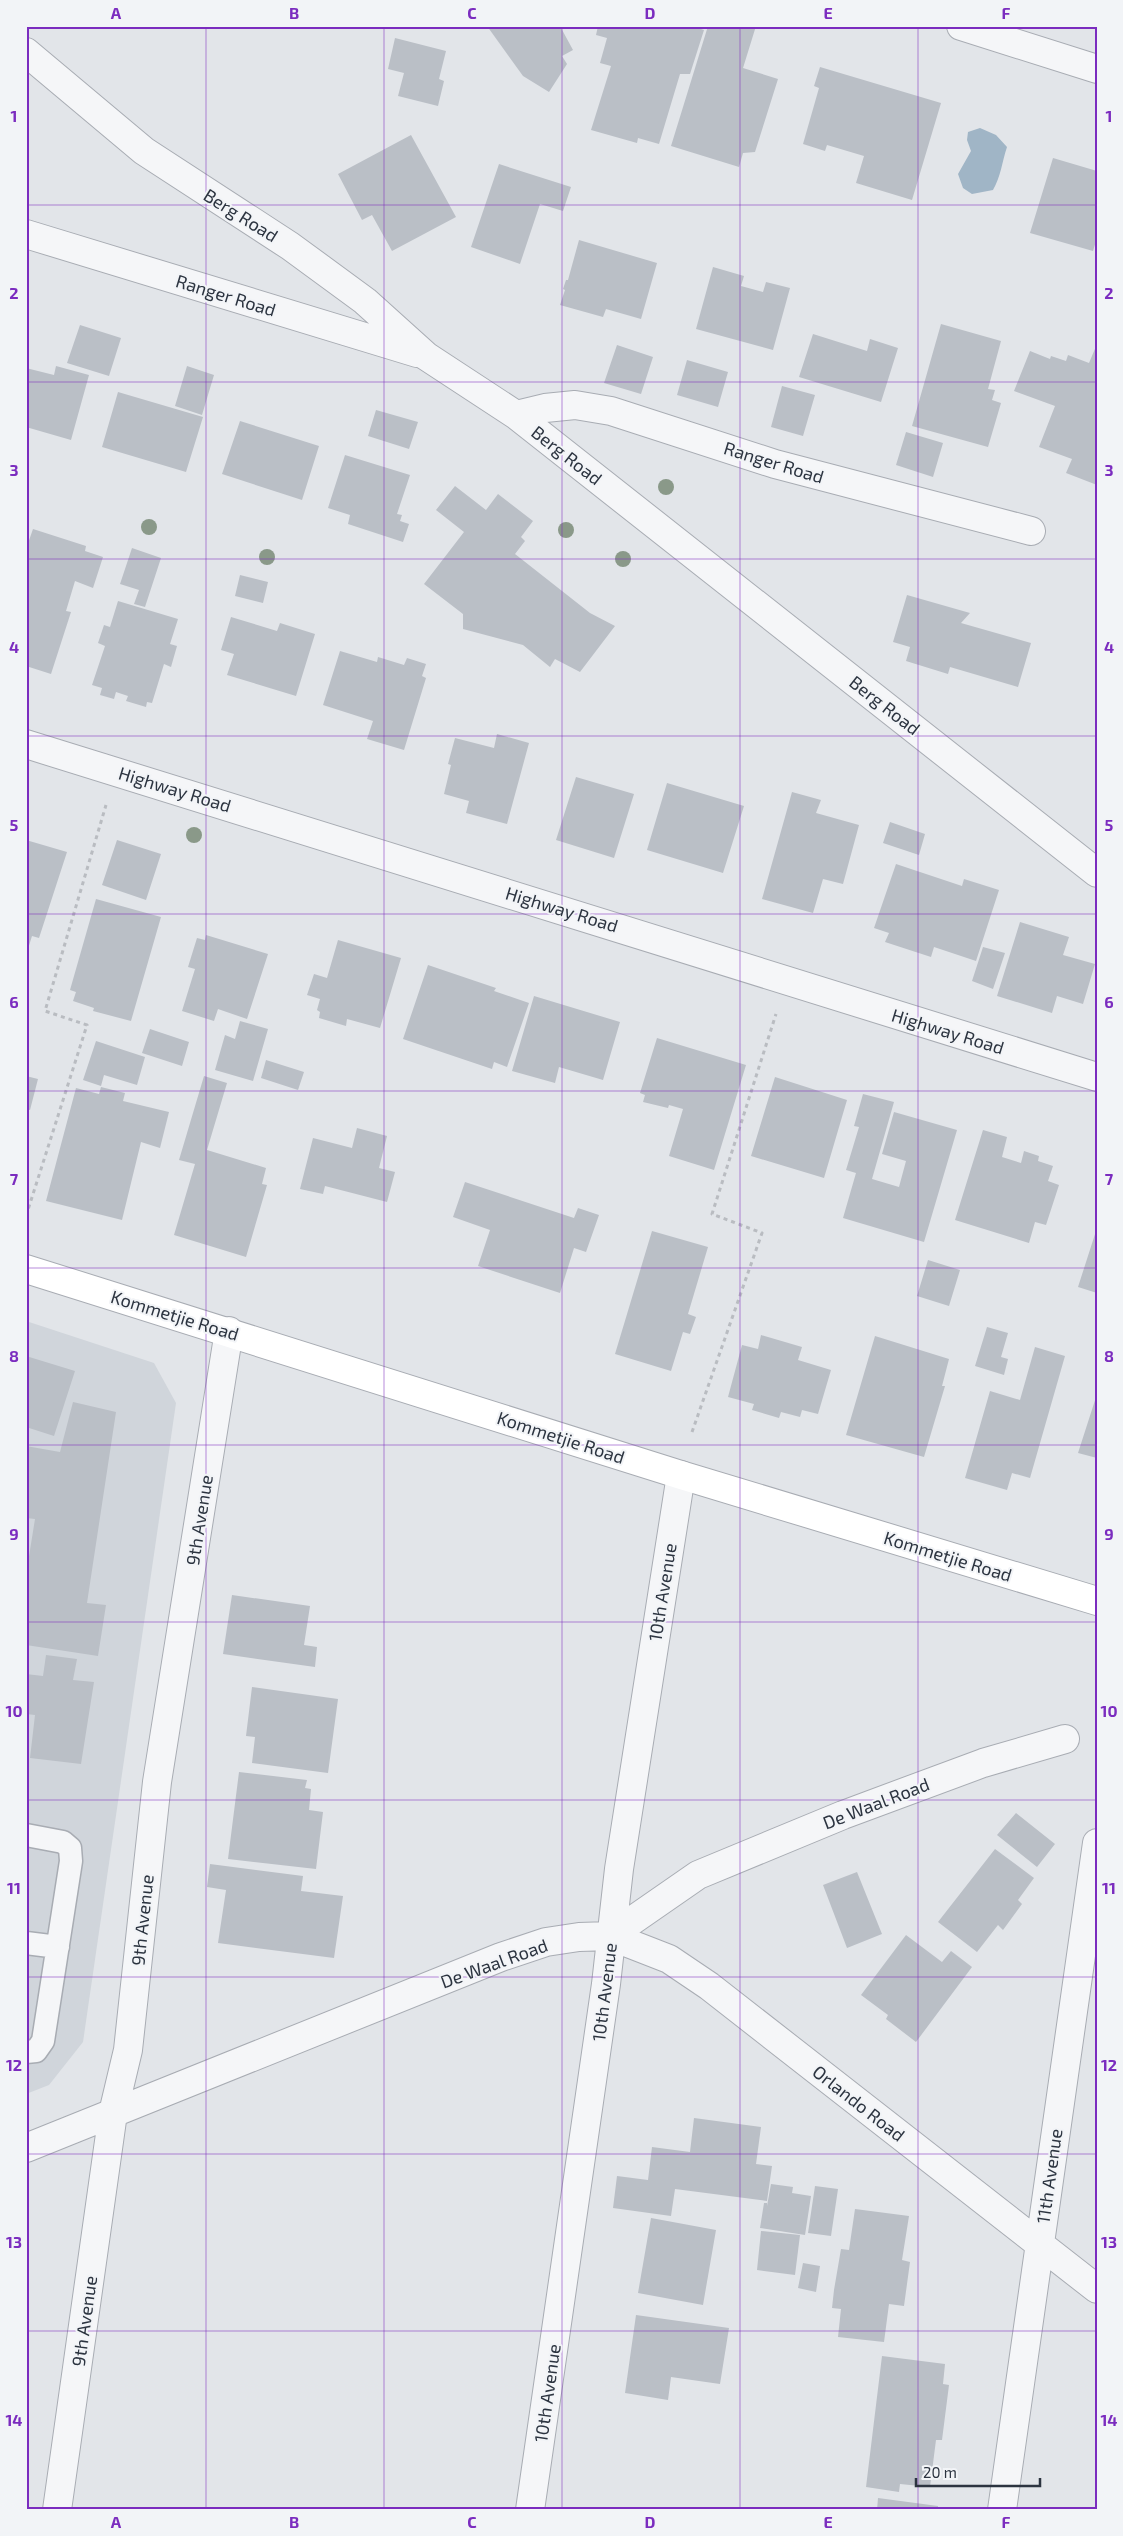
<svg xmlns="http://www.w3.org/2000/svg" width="1123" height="2536" font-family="'Exo 2',sans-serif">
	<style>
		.built { fill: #d0d5db }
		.water { fill: #a0b5c6 }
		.building { fill: #babfc6 }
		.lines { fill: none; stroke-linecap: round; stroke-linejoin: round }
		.lane-casing { stroke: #a8acb3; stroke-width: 25 }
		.street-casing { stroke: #a8acb3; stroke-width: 30 }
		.secondary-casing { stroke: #a8acb3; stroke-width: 30 }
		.path { stroke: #b9bcc1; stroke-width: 3; stroke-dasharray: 4 4; stroke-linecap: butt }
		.lane { stroke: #f5f6f8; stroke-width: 22 }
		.street { stroke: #f5f6f8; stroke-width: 28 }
		.secondary { stroke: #fff; stroke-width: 28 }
		.tree { fill: #8a9989 }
		.grid { fill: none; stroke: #7b2cbf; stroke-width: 1; stroke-opacity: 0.55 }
		.labels { text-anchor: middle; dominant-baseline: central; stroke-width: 4; stroke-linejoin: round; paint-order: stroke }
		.street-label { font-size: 18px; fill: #2c3440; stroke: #f2f4f7 }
		.neatline { fill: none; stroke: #7b2cbf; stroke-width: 2 }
		.grid-label { font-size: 16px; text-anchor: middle; font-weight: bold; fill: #7b2cbf }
	</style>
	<rect width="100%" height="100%" fill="#e2e5e9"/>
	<!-- built -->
	<path class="built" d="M26 1321 154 1363 176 1403 83 2042 49 2085 26 2094Z"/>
	<!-- water -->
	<path class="water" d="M980 128 996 135 1007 147C1002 162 1001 176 993 190L972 194 963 188 958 174 971 151 967 140 968 132Z"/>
	<!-- building -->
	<path class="building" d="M487 26H560L573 50 562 56 567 64 549 92 523 76Z
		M598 26H692L704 30 690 74H680L659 144 638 138 637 143 591 130 611 66 600 63 607 38 596 35Z
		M708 26H756L743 68 778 79 755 152 743 153 739 167 671 146Z
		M395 38 446 51 439 79 444 81 438 106 398 96 404 73 388 69Z
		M820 67 941 103 912 200 856 183 864 156 827 145 825 151 803 144 819 88 814 86Z
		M411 135 456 217 392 251 372 215 362 220 338 174Z
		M1053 158 1097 171V238L1093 251 1030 233Z
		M499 164 571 187 563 211 540 204 520 264 471 247Z
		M579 240 657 263 641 319 606 309 603 317 560 305 565 290 563 289 566 280H568Z
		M713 267 744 276 741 286 763 292 766 282 790 288 773 350 696 329Z
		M941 324 1001 341 988 389 995 390 992 400 1001 403 988 447 912 426Z
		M80 325 121 338 109 376 67 363Z
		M813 334 867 351 870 339 898 348 881 402 799 377Z
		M1097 344V485L1066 473 1072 459 1039 447 1055 406 1014 391 1030 351 1050 359 1051 356 1066 361 1068 355 1089 363Z
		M617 345 653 357 641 394 604 383Z
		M687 360 728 372 718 407 677 395Z
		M56 366 89 375 71 440 26 427V368L54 375Z
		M187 366 214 375 202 415 175 406Z
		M782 386 815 395 803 436 771 427Z
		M118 392 203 417 186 472 102 447Z
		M376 410 418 422 409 449 368 436Z
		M240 421 319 446 302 500 222 474Z
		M906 432 943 443 933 477 896 465Z
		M345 455 410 475 397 514 402 515 400 521 409 524 403 542 348 524 350 515 328 508Z
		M455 486 486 510 498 494 533 521 521 537 525 541 515 554 590 613 615 626 580 672 555 659 550 667 523 645 463 629V614L424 584 464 532 436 510Z
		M33 529 86 546 85 551 103 557 93 588 75 581 66 611 71 612 51 674 26 666V549Z
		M132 548 161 558 145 607 134 604 139 590 120 584Z
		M240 575 268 582 263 603 235 596Z
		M907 595 970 613 961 623 1031 643 1018 687 950 667 948 674 906 661 910 647 893 642Z
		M118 601 178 619 170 644 177 646 171 667 164 664 152 703 147 702 146 707 126 701 128 696 116 692 114 699 100 695 102 688 92 685 105 646 98 643 104 625 110 627Z
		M231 617 277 631 280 623 315 634 296 696 227 675 234 654 221 650Z
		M340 651 377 662 378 657 404 665 407 658 426 664 422 676 426 678 404 750 367 739 373 721 323 705Z
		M497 734 529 743 507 824 466 813 469 801 444 794 451 765 448 764 455 738 494 748Z
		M576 777 634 794 614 858 556 840Z
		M667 783 744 806 723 873 647 850Z
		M792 792 821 800 816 813 859 825 843 884 823 879 813 913 762 899Z
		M890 822 925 834 919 855 883 843Z
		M26 840 67 852 39 938 32 936 27 952Z
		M117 840 161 854 146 900 102 885Z
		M896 864 962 886 964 879 999 890 976 961 934 947 931 957 885 942 889 933 874 928Z
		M96 899 161 917 131 1021 93 1011 94 1008 73 1001 76 992 70 990Z
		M1020 922 1069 937 1063 955 1095 964 1083 1004 1057 996 1052 1013 997 996Z
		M206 935 268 954 247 1019 218 1009 214 1021 182 1011 195 969 188 967 197 938 205 940Z
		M338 940 401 958 380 1028 347 1019 346 1026 319 1018 320 1012 317 1010 320 999 307 995 314 974 327 978Z
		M983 947 1005 953 993 989 972 981Z
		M428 965 496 988 494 991 529 1003 507 1067 494 1062 492 1069 403 1039Z
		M534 996 620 1022 603 1080 559 1067 555 1083 512 1071Z
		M240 1021 268 1029 253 1081 215 1070 225 1035 235 1039Z
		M150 1029 189 1042 182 1066 142 1053Z
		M657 1038 746 1065 714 1170 669 1156 683 1109 669 1105 668 1108 643 1102 645 1095 640 1093Z
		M96 1041 145 1057 137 1085 104 1075 101 1086 83 1080Z
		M266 1060 304 1072 298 1090 261 1078Z
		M26 1076 38 1079 30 1110 26 1109Z
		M204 1076 227 1083 207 1150 266 1168 262 1184 267 1185 246 1257 174 1235 195 1164 179 1160Z
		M775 1077 847 1100 824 1178 751 1156Z
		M101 1087 125 1093 123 1101 169 1112 160 1148 141 1142 122 1220 46 1201 76 1088 99 1094Z
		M863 1094 894 1102 872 1179 899 1187 906 1161 882 1154 894 1112 957 1130 924 1242 843 1218 856 1173 846 1170 859 1127 854 1126Z
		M357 1128 387 1136 379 1168 395 1172 387 1202 325 1186 323 1194 300 1189 313 1138 352 1148Z
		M983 1130 1007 1137 1002 1157 1021 1163 1024 1151 1039 1156 1038 1161 1053 1166 1048 1181 1059 1185 1046 1225 1035 1222 1029 1243 955 1220Z
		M465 1182 574 1218 578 1208 599 1215 586 1252 574 1248 560 1293 478 1266 490 1230 453 1217Z
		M652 1231 708 1247 688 1314 696 1317 690 1334 683 1332 671 1371 615 1354Z
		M1096 1231H1097V1293L1078 1287Z
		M928 1260 960 1270 949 1306 917 1296Z
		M987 1327 1008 1333 1001 1357 1008 1359 1004 1375 975 1366Z
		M761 1335 802 1347 798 1360 831 1370 818 1414 802 1410 800 1417 781 1412 779 1418 752 1410 754 1404 728 1397 742 1345 758 1349Z
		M875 1336 949 1359 942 1386H945L924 1457 846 1435Z
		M1035 1347 1065 1356 1030 1478 1012 1473 1007 1490 965 1478 990 1391 1020 1400Z
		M26 1356 75 1371 54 1436 26 1427Z
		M1097 1394V1458L1078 1453Z
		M73 1402 116 1412 87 1603 106 1605 98 1656 26 1645V1575L35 1519 26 1518V1446L60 1452Z
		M232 1595 310 1606 304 1645 317 1647 315 1667 223 1654Z
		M46 1655 77 1659 73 1680 94 1682 81 1764 30 1758 35 1715 26 1714V1674L43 1676Z
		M252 1687 338 1699 328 1773 252 1763 255 1737 246 1736Z
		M239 1772 307 1780 305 1788 311 1789 309 1810 323 1812 316 1869 228 1859Z
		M1016 1813 1055 1844 1037 1867 997 1835Z
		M995 1849 1034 1878 1018 1900 1022 1904 1003 1930 998 1925 977 1952 938 1922Z
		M210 1864 303 1876 301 1891 343 1896 334 1958 218 1943 226 1890 207 1887Z
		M857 1872 882 1934 847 1948 823 1885Z
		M906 1935 942 1962 951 1951 972 1967 916 2042 886 2019 888 2015 861 1995Z
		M694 2118 761 2127 756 2164 772 2166 767 2201 675 2189 671 2216 613 2208 617 2176 648 2180 652 2147 690 2152Z
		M771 2184 793 2187 792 2193 811 2196 805 2235 760 2228 764 2203H767V2206Z
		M815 2186 838 2189 831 2236 808 2233Z
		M855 2209 909 2216 902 2260 910 2262 904 2306 889 2304 884 2342 838 2337 841 2309 832 2308 834 2290 841 2249 849 2250Z
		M651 2218 716 2230 703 2305 638 2293Z
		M761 2231 800 2235 795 2275 757 2270Z
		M803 2263 820 2266 816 2292 798 2288Z
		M636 2315 729 2328 720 2384 671 2377 668 2400 625 2393Z
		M882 2356 945 2364 943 2384 949 2385 942 2440H936L930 2487 900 2484 899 2492 866 2487Z
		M878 2498 938 2506V2510H877Z"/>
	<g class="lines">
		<defs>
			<path id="lane" d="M26 1835 63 1842 70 1848 71 1861 43 2041 36 2051 26 2052
				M26 1943 58 1947"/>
			<path id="street" d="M961 26 1097 69
				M26 52 144 151 290 246 365 301 426 356 516 415 1097 873
				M26 234 417 353
				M516 415 545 408 575 405 611 411 775 464 1031 531
				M26 744 1097 1077
				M610 1936 669 1959 709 1986 1097 2289
				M26 2148 501 1957 546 1942 579 1937 610 1936 698 1875 843 1815 983 1763 1065 1739
				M57 2510 113 2113 128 2050 157 1782 229 1331
				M530 2510 606 1984 619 1869 681 1475
				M1002 2510 1097 1843"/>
			<path id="secondary" d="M26 1269 681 1475 1097 1601"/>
		</defs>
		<!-- lane casing -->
		<use href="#lane" class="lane-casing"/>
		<!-- street casing -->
		<use href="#street" class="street-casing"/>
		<!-- secondary casing -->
		<use href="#secondary" class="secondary-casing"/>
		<!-- path -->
		<path class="path" d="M26 1216 87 1025 45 1011 106 805
			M692 1432 762 1233 712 1214 776 1014"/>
		<!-- lane -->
		<use href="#lane" class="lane"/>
		<!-- street -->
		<use href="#street" class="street"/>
		<!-- secondary -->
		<use href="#secondary" class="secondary"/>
	</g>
	<!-- trees -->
	<g class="tree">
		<circle cx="666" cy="487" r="8"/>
		<circle cx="149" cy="527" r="8"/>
		<circle cx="566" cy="530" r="8"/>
		<circle cx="267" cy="557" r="8"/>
		<circle cx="623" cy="559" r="8"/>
		<circle cx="194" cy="835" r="8"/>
	</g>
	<!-- grid -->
	<path class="grid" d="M206 26V2510M384 26V2510M562 26V2510M740 26V2510M918 26V2510M26 205H1097M26 382H1097M26 559H1097M26 736H1097M26 914H1097M26 1091H1097M26 1268H1097M26 1445H1097M26 1622H1097M26 1800H1097M26 1977H1097M26 2154H1097M26 2331H1097"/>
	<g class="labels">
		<!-- street labels -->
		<g class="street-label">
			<text transform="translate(241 215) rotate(32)">Berg Road</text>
			<text transform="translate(226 295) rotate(17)">Ranger Road</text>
			<text transform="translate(567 455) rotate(38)">Berg Road</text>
			<text transform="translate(774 462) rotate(17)">Ranger Road</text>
			<text transform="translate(885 705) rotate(38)">Berg Road</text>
			<text transform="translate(175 789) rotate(17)">Highway Road</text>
			<text transform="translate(562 909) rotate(17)">Highway Road</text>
			<text transform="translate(948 1031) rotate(17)">Highway Road</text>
			<text transform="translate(175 1315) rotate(17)">Kommetjie Road</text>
			<text transform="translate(561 1437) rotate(18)">Kommetjie Road</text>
			<text transform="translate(199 1520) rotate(-81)">9th Avenue</text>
			<text transform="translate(948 1556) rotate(17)">Kommetjie Road</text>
			<text transform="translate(662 1592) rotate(-81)">10th Avenue</text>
			<text transform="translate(876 1803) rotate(-21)">De Waal Road</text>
			<text transform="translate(142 1920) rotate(-84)">9th Avenue</text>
			<text transform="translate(494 1963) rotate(-20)">De Waal Road</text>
			<text transform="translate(604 1992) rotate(-83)">10th Avenue</text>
			<text transform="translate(859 2103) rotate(38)">Orlando Road</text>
			<text transform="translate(1049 2176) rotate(-82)">11th Avenue</text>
			<text transform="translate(84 2321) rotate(-82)">9th Avenue</text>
			<text transform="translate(547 2393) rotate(-82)">10th Avenue</text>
		</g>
	</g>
	<!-- border -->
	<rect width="1123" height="2536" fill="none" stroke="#f2f4f7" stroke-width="55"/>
	<!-- scale -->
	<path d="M916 2478v8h124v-8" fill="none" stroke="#2c3440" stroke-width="2.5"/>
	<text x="923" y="2478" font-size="15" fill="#2c3440" stroke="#f2f4f7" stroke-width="4" paint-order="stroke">20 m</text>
	<rect x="28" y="28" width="1068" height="2480" class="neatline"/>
	<g class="grid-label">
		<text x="116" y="19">A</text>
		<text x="294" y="19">B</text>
		<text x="472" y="19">C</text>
		<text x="650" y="19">D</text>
		<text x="828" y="19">E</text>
		<text x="1006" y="19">F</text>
		<text x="14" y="122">1</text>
		<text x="1109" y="122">1</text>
		<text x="14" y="299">2</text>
		<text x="1109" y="299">2</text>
		<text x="14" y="476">3</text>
		<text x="1109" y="476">3</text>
		<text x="14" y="653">4</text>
		<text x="1109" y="653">4</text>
		<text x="14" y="831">5</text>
		<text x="1109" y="831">5</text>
		<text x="14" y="1008">6</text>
		<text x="1109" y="1008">6</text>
		<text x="14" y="1185">7</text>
		<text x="1109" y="1185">7</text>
		<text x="14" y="1362">8</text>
		<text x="1109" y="1362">8</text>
		<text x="14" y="1540">9</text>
		<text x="1109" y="1540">9</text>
		<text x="14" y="1717">10</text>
		<text x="1109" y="1717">10</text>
		<text x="14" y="1894">11</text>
		<text x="1109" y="1894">11</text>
		<text x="14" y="2071">12</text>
		<text x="1109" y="2071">12</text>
		<text x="14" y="2248">13</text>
		<text x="1109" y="2248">13</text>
		<text x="14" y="2426">14</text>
		<text x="1109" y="2426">14</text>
		<text x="116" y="2528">A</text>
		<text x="294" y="2528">B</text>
		<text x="472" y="2528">C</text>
		<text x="650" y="2528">D</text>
		<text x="828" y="2528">E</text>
		<text x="1006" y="2528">F</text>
	</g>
</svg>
